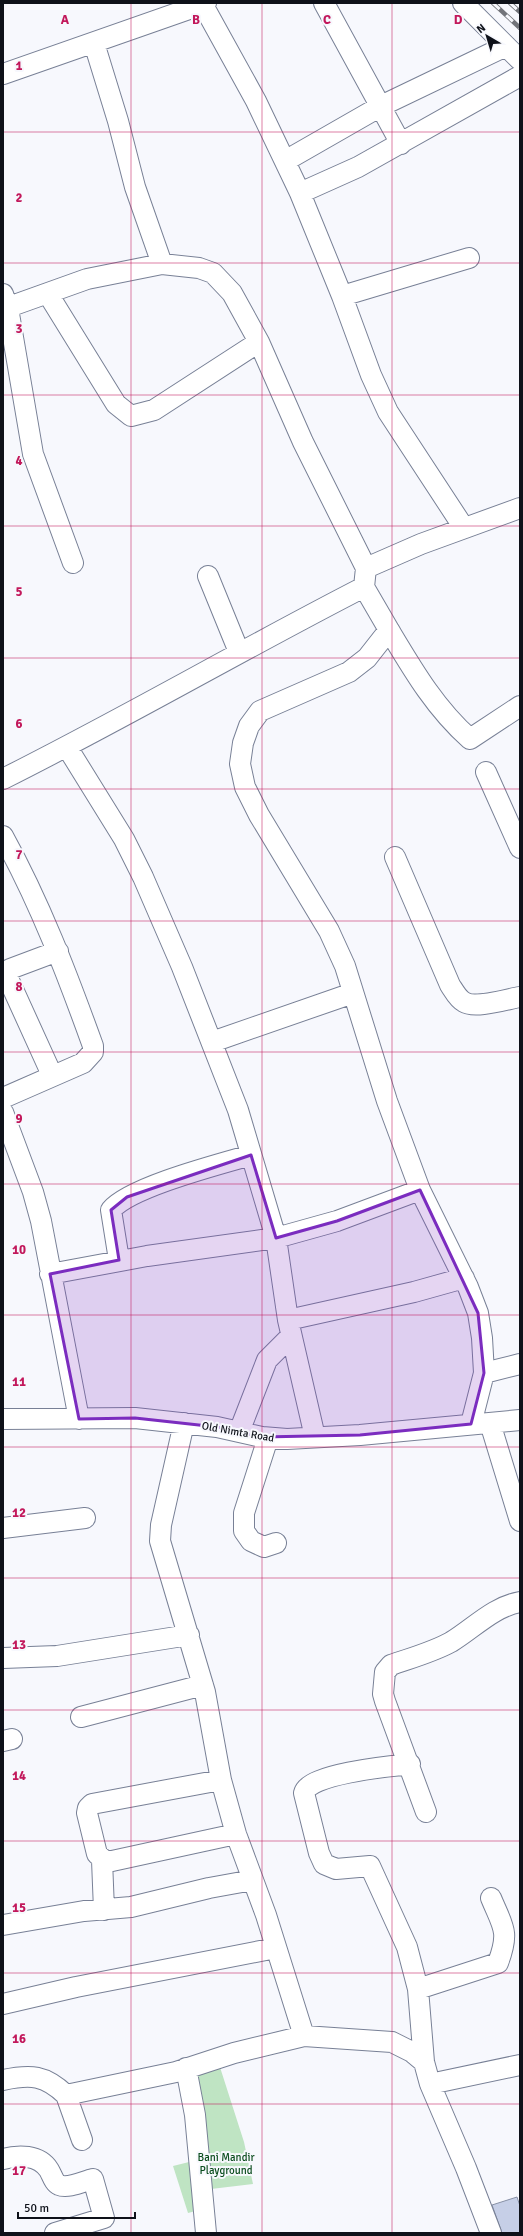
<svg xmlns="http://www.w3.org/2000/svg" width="523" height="2236" font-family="Signika,sans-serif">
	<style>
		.green { fill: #bfe4c3 }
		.building { fill: #c6cfe7; stroke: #8891a6; filter: url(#shadow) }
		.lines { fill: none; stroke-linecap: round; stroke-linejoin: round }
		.minor-casing { stroke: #788096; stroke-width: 22 }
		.minor { stroke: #fff; stroke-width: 20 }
		.rail-casing { stroke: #72747a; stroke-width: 4.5 }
		.rail { stroke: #f7f8fd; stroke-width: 3; stroke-dasharray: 9; stroke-linecap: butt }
		.marked { fill: #7b2cbf; fill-opacity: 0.2; stroke: #7b2cbf; stroke-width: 3; stroke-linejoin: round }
		.grid { fill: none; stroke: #c2185b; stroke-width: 1; stroke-opacity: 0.55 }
		.labels { text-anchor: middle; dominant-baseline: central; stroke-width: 4; stroke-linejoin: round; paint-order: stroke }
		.street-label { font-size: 11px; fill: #0e1119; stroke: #f7f8fd }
		.park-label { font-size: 11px; fill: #0b4d1e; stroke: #f7f8fd }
		.grid-label { font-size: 13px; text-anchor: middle; font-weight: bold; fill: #c2185b; stroke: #f7f8fd; stroke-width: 4; stroke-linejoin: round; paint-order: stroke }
	</style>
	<defs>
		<filter id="shadow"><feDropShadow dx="2.5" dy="4.5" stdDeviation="0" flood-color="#0004"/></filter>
	</defs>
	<rect width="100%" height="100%" fill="#f7f8fd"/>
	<!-- green -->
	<path class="green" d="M218 2061 244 2142 253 2184 211 2189V2207L188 2213 173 2166 193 2161 186 2068Z"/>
	<!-- building -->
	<path class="building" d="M517 2197 520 2206V2233H502L492 2205Z"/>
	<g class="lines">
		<defs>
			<path id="minor" d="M324 3 401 144
				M463 3 520 60
				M203 5 256 101 300 193 358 167 520 76
				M94 43 118 121 135 187 162 264
				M3 74 206 3
				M285 161 381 106 506 46
				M300 193 342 296 469 258
				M3 294 8 308 33 454 73 563
				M48 294 116 404 131 416 154 410 259 342
				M342 296 371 375 388 412 464 528
				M3 309 87 279 162 264 199 268 213 273 232 293 259 342 303 442 366 568
				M208 576 239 652
				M389 630C413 670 435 708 470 739L520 706
				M67 747 124 839 143 877 182 967 238 1110 276 1238 288 1320 315 1437
				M486 772 520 848
				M3 779C125 718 243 649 364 587
				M3 836C40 903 67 974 93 1046V1052L83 1063 3 1098
				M395 857 450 985C454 991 458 999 464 1002 475 1009 507 999 520 997
				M212 1042 353 993
				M52 1075 7 976V972L10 969 58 951
				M3 1112 33 1192 41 1221 79 1419
				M119 1260 111 1210C130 1187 220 1164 251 1155
				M50 1274 147 1256 276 1238 337 1221 420 1190
				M288 1320 414 1292 464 1278
				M484 1373 520 1364
				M3 1419 135 1418 217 1427 262 1437 287 1439 360 1435 520 1420
				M184 1423 161 1525 160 1541 205 1692 221 1780 236 1834 266 1915 304 2036 392 2042 412 2052 424 2062 430 2084 520 2065
				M490 1423 520 1521
				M471 1424 484 1373 482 1338 478 1313 468 1287 420 1190 387 1101 345 966 329 931 259 815 245 787 240 764 243 743 249 726 260 711 349 672 367 658 389 630 364 587 366 568 421 544 520 508
				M239 1432 267 1360 291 1336
				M268 1438 244 1513V1531L251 1541 264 1547 276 1543
				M3 1528 85 1518
				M3 1658 57 1656 189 1635
				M81 1717 203 1685
				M3 1741 12 1739
				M410 1764C391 1766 308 1774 304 1793L319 1853 324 1864 336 1869 370 1866 407 1947 418 1989 424 2062
				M221 1780 92 1804 88 1808 87 1813 97 1854 105 1861H112L236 1834
				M426 1812 385 1701 383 1694 385 1672 391 1665C411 1658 433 1652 451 1642 474 1628 493 1607 520 1602
				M102 1860 104 1910
				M3 1925 84 1911 131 1907 209 1888 253 1880
				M418 1989 498 1963C510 1931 503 1927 491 1898
				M3 2004 76 1987 276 1948
				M186 2068 195 2115 206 2233
				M3 2080C31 2074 45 2075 66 2095L176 2072 234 2053 304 2036
				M430 2084 466 2168 491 2233
				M66 2095 82 2140
				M3 2159C18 2155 39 2154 49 2170 52 2175 54 2183 59 2185 68 2189 84 2181 93 2179L104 2218 55 2233"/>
		</defs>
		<!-- minor casing -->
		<use href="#minor" class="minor-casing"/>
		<!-- minor -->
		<use href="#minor" class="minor"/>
		<defs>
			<path id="rail" d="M493 3 520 28
				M510 3 520 12"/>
		</defs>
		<!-- rail casing -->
		<use href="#rail" class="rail-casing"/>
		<!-- rail -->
		<use href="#rail" class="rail"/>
	</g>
	<!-- marked area -->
	<path class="marked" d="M251 1155 276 1238 337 1221 420 1190 478 1313 484 1373 471 1424 360 1435 262 1437 217 1427 135 1418 79 1419 50 1274 119 1260 111 1210 127 1197Z"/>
	<!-- grid -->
	<path class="grid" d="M131 3V2233M262 3V2233M392 3V2233M3 132H520M3 263H520M3 395H520M3 526H520M3 658H520M3 789H520M3 921H520M3 1052H520M3 1184H520M3 1315H520M3 1447H520M3 1578H520M3 1710H520M3 1841H520M3 1973H520M3 2104H520"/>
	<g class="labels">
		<!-- street labels -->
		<g class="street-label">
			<text transform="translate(238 1432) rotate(10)">Old Nimta Road</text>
		</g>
		<!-- park labels -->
		<g class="park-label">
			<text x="226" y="2157">Bani Mandir<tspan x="226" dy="13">Playground</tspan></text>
		</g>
	</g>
	<g class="grid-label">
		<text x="65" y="24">A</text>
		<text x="196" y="24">B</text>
		<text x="327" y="24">C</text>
		<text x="458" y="24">D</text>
		<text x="19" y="70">1</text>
		<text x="19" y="202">2</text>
		<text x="19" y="333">3</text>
		<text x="19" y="465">4</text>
		<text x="19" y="596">5</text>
		<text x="19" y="728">6</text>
		<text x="19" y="859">7</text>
		<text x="19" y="991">8</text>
		<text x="19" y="1123">9</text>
		<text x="19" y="1254">10</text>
		<text x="19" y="1386">11</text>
		<text x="19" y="1517">12</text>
		<text x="19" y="1649">13</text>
		<text x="19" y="1780">14</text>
		<text x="19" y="1912">15</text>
		<text x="19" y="2043">16</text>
		<text x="19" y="2175">17</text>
	</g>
	<!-- border -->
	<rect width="523" height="2236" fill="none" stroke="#0e1119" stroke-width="8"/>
	<!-- north arrow -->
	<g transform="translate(487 36) rotate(322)" stroke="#f7f8fd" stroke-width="3" paint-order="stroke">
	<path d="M0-3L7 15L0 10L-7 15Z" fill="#0e1119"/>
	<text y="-6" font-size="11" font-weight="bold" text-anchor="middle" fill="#0e1119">N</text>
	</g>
	<!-- scale -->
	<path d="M18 2212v6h117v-6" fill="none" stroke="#0e1119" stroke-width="2"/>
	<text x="24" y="2212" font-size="12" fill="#0e1119" stroke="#f7f8fd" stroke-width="3" paint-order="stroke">50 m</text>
</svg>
